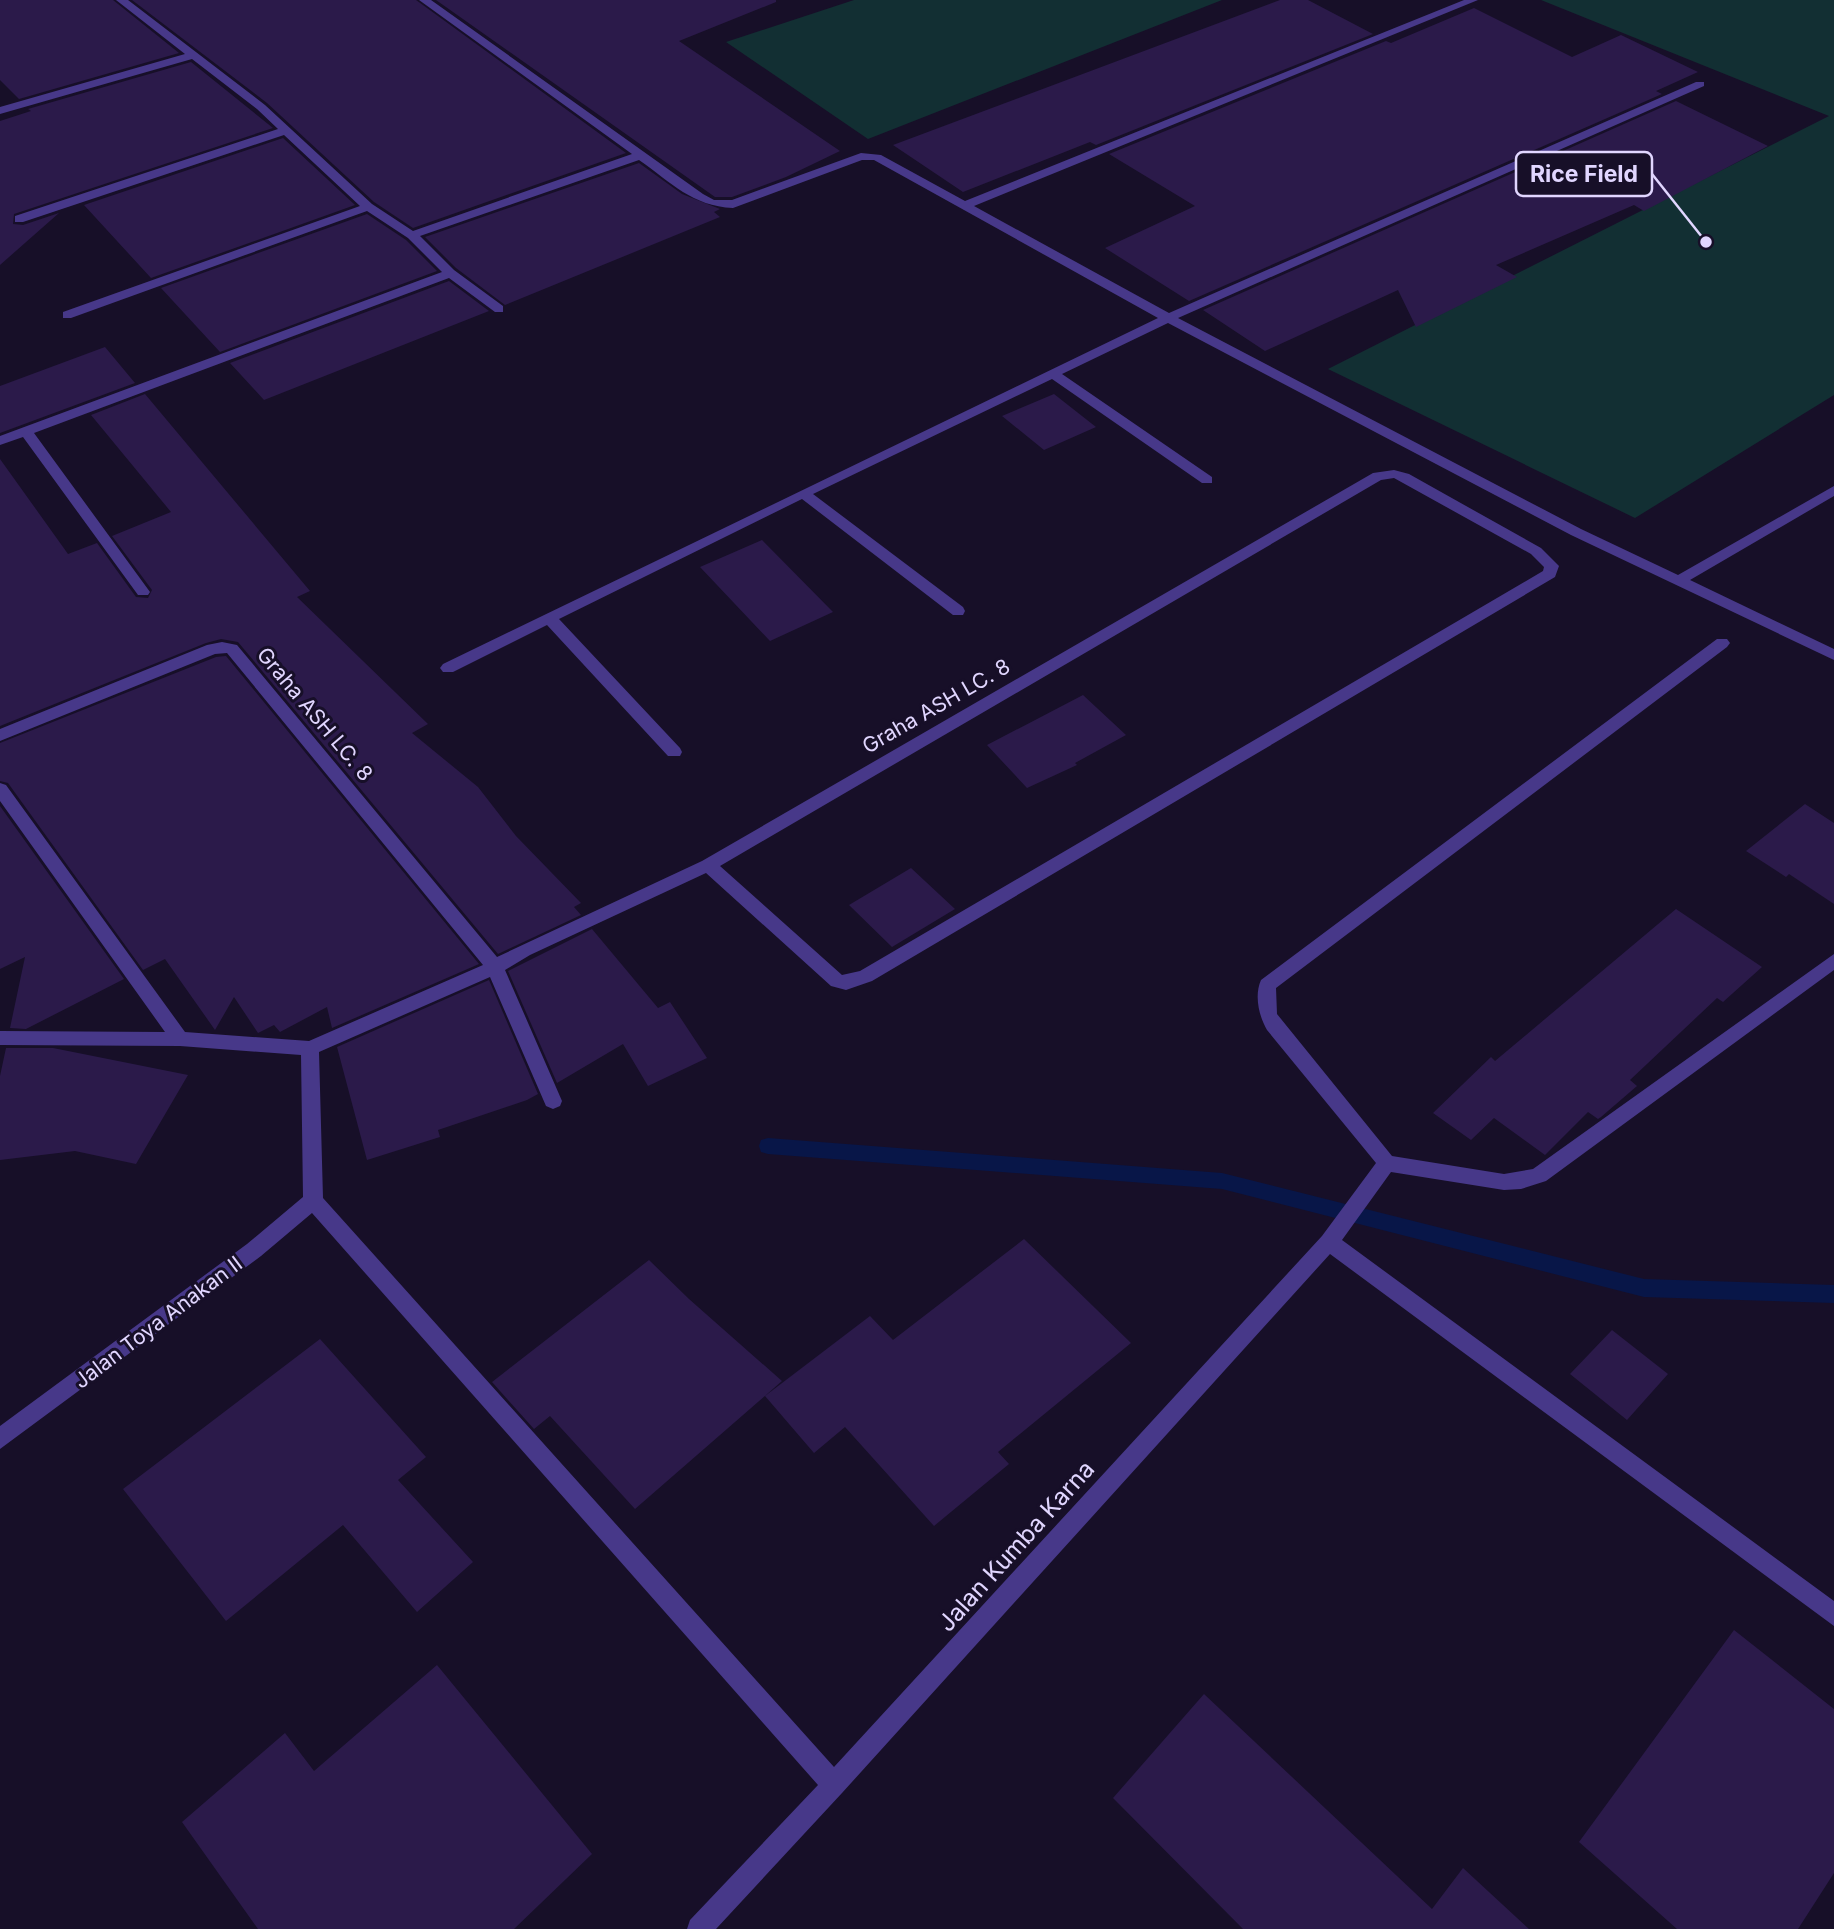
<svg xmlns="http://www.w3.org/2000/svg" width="1834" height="1929" font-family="Inter,sans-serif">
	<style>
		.green { fill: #122f33 }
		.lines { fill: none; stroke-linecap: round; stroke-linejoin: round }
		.stream { fill: #081648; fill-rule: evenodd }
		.building { fill: #2b1a4a }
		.street { fill: #473889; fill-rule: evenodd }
		.labels { text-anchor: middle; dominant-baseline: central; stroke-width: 6; stroke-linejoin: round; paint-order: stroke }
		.street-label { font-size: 21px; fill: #e1d6ff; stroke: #170f28 }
		.near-street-label { font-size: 24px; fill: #e1d6ff; stroke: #170f28 }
		.leader { fill: none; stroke: #e1d6ff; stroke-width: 2.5 }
		.callout-dot { fill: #e1d6ff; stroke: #170f28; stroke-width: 2.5 }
		.callout { fill: #170f28; stroke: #e1d6ff; stroke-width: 2.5 }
		.callout-label { font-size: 23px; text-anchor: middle; font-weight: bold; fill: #e1d6ff }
	</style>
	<rect width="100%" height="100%" fill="#170f28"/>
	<!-- green -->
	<path class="green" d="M854 0H1222L868 139 726 42Z
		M1541 0H1834V395L1635 518 1328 369 1829 116Z"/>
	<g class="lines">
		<!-- stream -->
		<path class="stream" d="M768 1138 1222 1173 1644 1279 1834 1285V1303L1644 1297 1222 1189 768 1154 761 1152 759 1146 761 1140Z"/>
	</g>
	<!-- building -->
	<path class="building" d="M0 0H113L179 53 19 99 0 80Z
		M132 0H416L626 153 413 228 374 202 267 103Z
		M436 0H776V2L679 41 840 151 786 177 732 197H715Z
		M1280 0H1308L1373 34 1096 145 1090 142 963 192 893 145Z
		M1474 8 1572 57 1621 35 1698 72 1656 91 1662 94 1189 301 1105 248 1195 206 1109 154 1386 41 1391 43Z
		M191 62 273 128 14 214 13 224 23 225 59 213 0 265V121L31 111 28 109Z
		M1676 101 1768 146 1644 211 1634 205 1496 265 1517 277 1416 327 1398 290 1265 351 1203 310Z
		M283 138 355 205 151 278 84 205Z
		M639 163 682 194 720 209 714 212 720 217 505 305 456 268 425 237Z
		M367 214 406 240 437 271 220 352 161 288Z
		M449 281 489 311 264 400 230 363Z
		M105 347 135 383 0 433V386Z
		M145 394 310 591 297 597 428 724 412 733 478 787 516 836 581 903 574 907 581 915 498 954 238 642 221 639 206 643 0 726V459L68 554 97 543 136 597 148 598 152 590 112 536 171 512 91 415Z
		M1054 394 1096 427 1044 450 1002 416Z
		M762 540 833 612 770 641 700 567Z
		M226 656 479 964 332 1028 327 1007 280 1032 274 1025 258 1033 234 997 215 1030 165 959 143 970 8 783 0 781V743L216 657Z
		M1083 695 1126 735 1075 763 1077 765 1027 788 987 745Z
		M1805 804 1834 823V904L1789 874 1786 877 1746 851Z
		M0 806 124 979 26 1029 10 1028 25 957 0 969Z
		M911 868 955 909 892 947 849 905Z
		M1676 909 1762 967 1723 1002 1717 998 1630 1080 1637 1086 1601 1117 1598 1119 1588 1112 1545 1155 1494 1118 1471 1140 1433 1113 1491 1057 1495 1061Z
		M592 929 658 1008 670 1002 707 1058 648 1086 623 1044 557 1083 508 971Z
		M489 980 538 1094 527 1100 438 1130 440 1137 367 1160 337 1047Z
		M6 1048H53L188 1075 136 1164 75 1151 0 1160V1076Z
		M1024 1239 1131 1343 998 1452 1009 1464 934 1526 845 1427 814 1453 765 1396 870 1316 893 1340Z
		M649 1260 689 1299 782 1381 635 1509 550 1416 534 1429 492 1382Z
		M1612 1330 1668 1374 1627 1420 1570 1374Z
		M320 1339 426 1457 398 1480 473 1562 417 1612 343 1525 226 1621 123 1489Z
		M1734 1630 1834 1709V1873L1798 1929H1677L1579 1842Z
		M437 1665 592 1854 514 1929H258L182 1822 285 1733 314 1771Z
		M1204 1694 1432 1909 1463 1868 1529 1929H1243L1113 1798Z"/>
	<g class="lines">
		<!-- street -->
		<path class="street" d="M116 0H128L265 105 372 204 413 231 632 154 419 0H431L703 194 714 200H732L861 153 881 155 965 201 1464 0H1478L974 206 1169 313 1696 82H1704V86L1178 318 1581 529 1678 575 1834 486V496L1690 580 1834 649V660L1571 535 1168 323 1062 374 1212 477V483H1202L1052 379 813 494 963 607 965 611 963 615H953L802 499 559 619 680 748 682 752 680 756H668L547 625 453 672H443L440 668 443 664 1158 318 874 160H862L733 208C692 206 672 183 639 160L420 236 454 270 503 306V312H495L449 278 34 433 150 592 148 595H138L23 437 0 445V436L442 272 408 238 367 211 71 318H63V312L360 206 284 135 23 222H15V216L278 129 257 109 192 59 0 114V107L185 54Z
			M1394 470 1409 474 1541 548 1559 566 1555 577 872 981 846 990 831 986 706 873 530 955 505 970 562 1101 560 1106 553 1109 546 1106 490 977 319 1052 323 1198 834 1767 1322 1236 1376 1163 1267 1030C1259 1016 1254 996 1261 980L1717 639H1727L1730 643 1727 647 1276 988 1277 1014 1392 1156 1504 1174 1533 1169 1834 954V970L1546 1181 1521 1189 1504 1190 1391 1172 1342 1240 1834 1601V1626L1330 1254 842 1793 716 1929H687L690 1920 818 1785 312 1213 261 1256 0 1449V1426L247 1244 303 1197 301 1055 180 1046 0 1045V1031L165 1032 0 801V783L6 785 185 1032 309 1041 483 965 227 653 215 654 0 741V729L207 645 222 642 237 645 497 957 702 861 1373 473ZM1394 478 1531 554 1544 567 1543 571 860 971 842 975 720 866 1381 480Z"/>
	</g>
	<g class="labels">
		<!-- street labels -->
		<g class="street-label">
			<text transform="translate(936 706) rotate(-30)">Graha ASH LC. 8</text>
			<text transform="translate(315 714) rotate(50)">Graha ASH LC. 8</text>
			<text transform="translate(158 1322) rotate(-37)">Jalan Toya Anakan II</text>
		</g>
		<!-- near-street labels -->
		<g class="near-street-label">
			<text transform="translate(1016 1546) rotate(-48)">Jalan Kumba Karna</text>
		</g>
	</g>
	<!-- callouts -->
	<path class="leader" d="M1706 242L1652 174"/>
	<circle class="callout-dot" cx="1706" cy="242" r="7"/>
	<rect class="callout" x="1516" y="152" width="136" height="44" rx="7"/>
	<g class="callout-label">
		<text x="1584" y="182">Rice Field</text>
	</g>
</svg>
